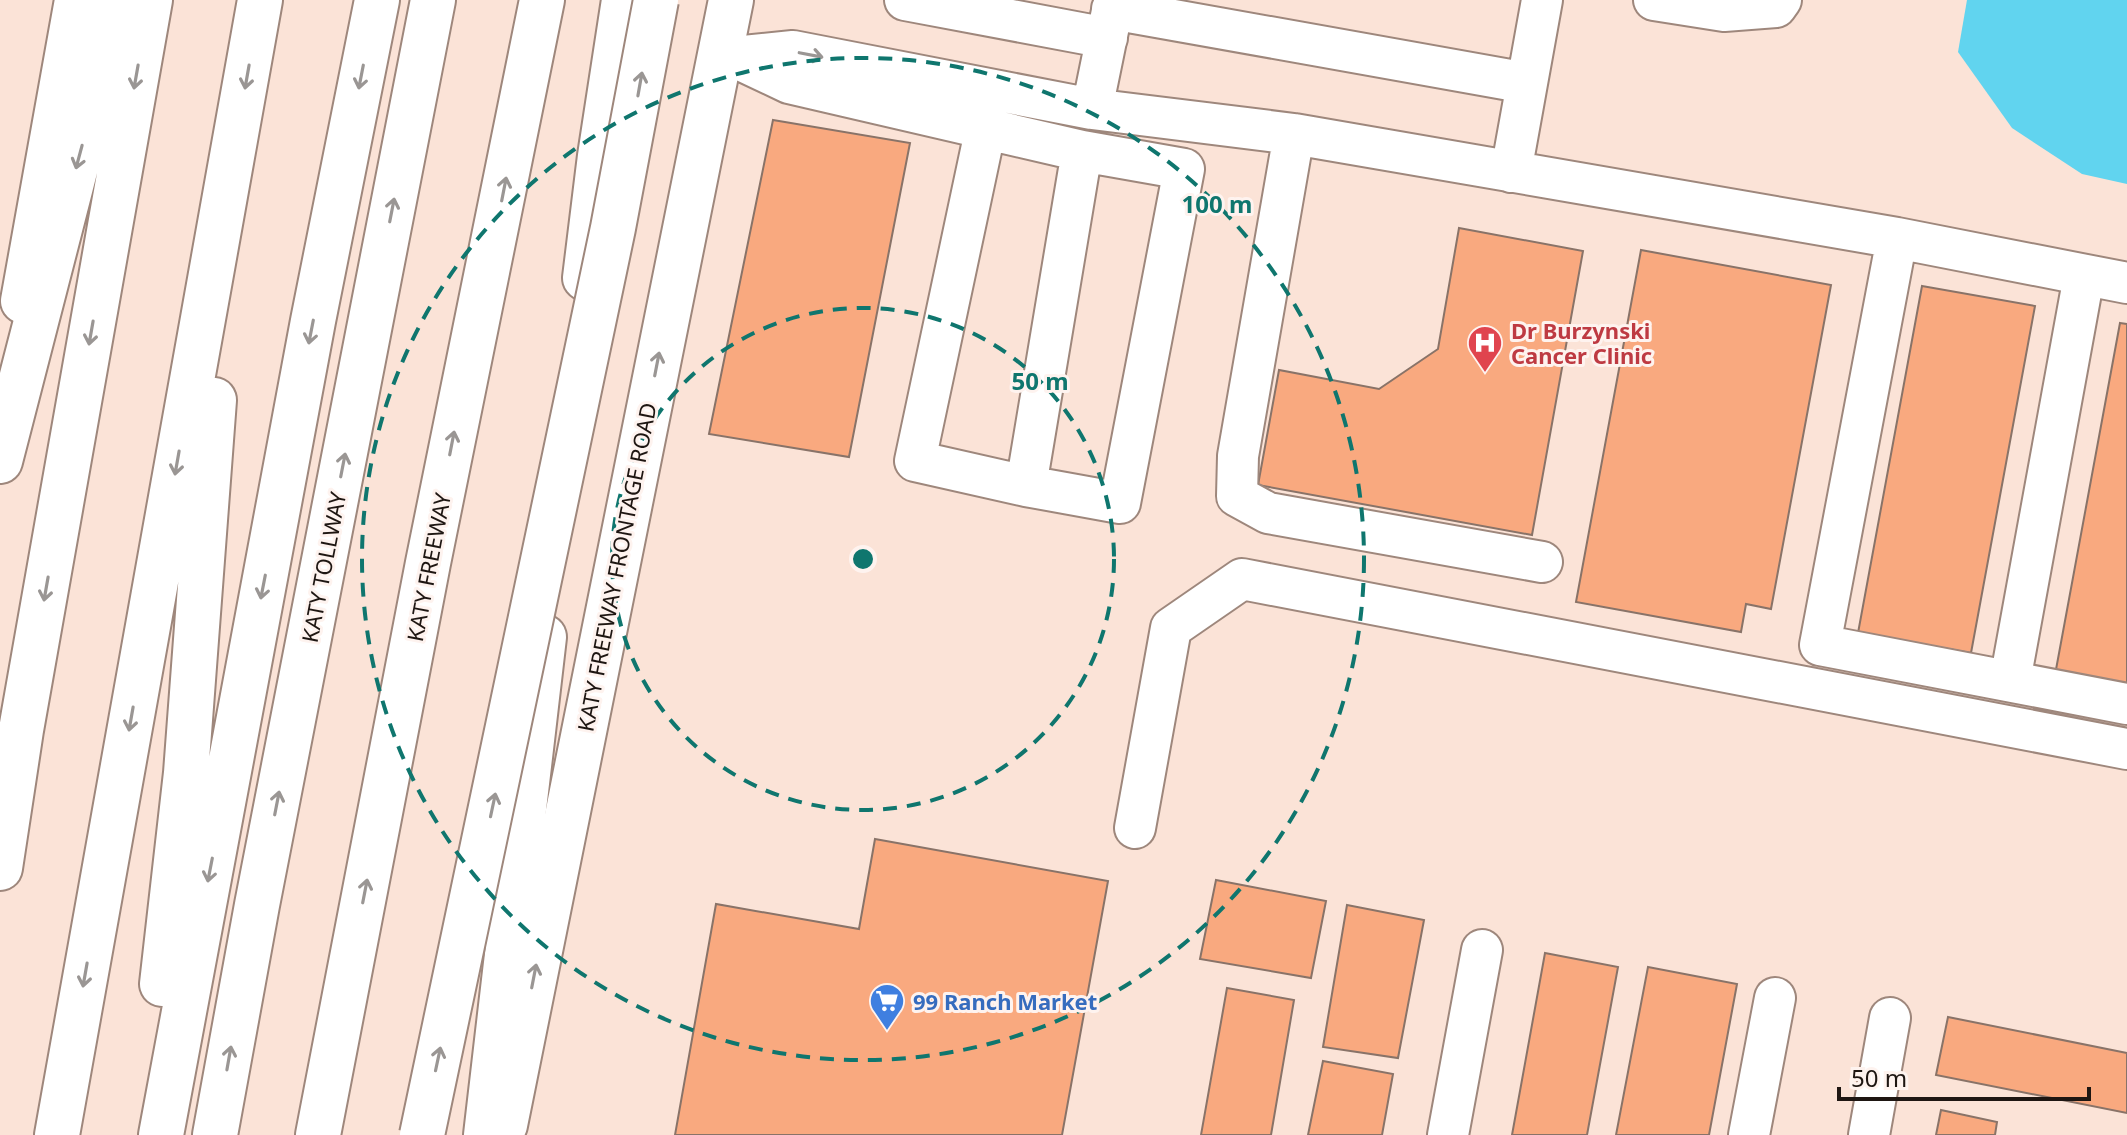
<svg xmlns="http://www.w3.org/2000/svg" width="2127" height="1135" font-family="'Noto Sans',sans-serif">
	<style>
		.water { fill: #61d4ef }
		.building { fill: #f9a97f; stroke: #897368; stroke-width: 2 }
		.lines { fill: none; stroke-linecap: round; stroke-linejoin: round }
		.minor-casing { stroke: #9e877c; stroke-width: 44 }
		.major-casing { stroke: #9e877c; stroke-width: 48 }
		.highway-casing { stroke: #9e877c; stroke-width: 48 }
		.minor { stroke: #fff; stroke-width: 40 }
		.major { stroke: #fff; stroke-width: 44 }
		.highway { stroke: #fff; stroke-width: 44 }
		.highway-bridge-casing { stroke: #9e877c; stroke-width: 48; stroke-linecap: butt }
		.highway-bridge { stroke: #fff; stroke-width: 44 }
		.oneway { stroke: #9a9694 }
		.ring { fill: none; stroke: #0f766e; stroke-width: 4; stroke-dasharray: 14 10 }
		.labels { text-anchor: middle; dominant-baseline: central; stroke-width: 6; stroke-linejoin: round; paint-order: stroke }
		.health-label { font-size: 22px; font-weight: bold; fill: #be3a42; stroke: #fef3ef; text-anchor: start }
		.street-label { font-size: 22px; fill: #1e1612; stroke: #fef3ef }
		.shop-label { font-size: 22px; font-weight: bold; fill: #366cbe; stroke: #fef3ef; text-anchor: start }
		.centre { fill: #0f766e; stroke: #fef3ef; stroke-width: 4 }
		.ring-label { font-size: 24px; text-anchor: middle; font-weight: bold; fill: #0f766e; stroke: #fef3ef; stroke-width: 6; stroke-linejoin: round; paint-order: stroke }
	</style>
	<rect width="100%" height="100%" fill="#fbe3d7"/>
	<!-- water -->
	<path class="water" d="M1967 0H2127V184L2082 174 2012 128 1958 52Z"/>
	<!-- building -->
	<path class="building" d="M773 120 910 143 849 457 709 434Z
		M1459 228 1583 251 1532 535 1258 485 1279 370 1379 389 1438 349Z
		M1641 250 1831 285 1771 609 1746 604 1741 632 1576 602Z
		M1922 286 2035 306 1971 653 1858 633Z
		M2120 323 2127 324V688L2055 675Z
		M875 839 1108 881 1062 1135H675L716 904 859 929Z
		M1216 880 1326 901 1311 978 1200 959Z
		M1347 905 1424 920 1398 1058 1323 1047Z
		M1545 953 1618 967 1587 1135H1512Z
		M1648 967 1737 984 1709 1135H1616Z
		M1227 988 1294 1000 1271 1135H1201Z
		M1948 1017 2127 1053V1113L1936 1075Z
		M1323 1061 1393 1074 1382 1135H1308Z
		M1941 1110 1997 1122 1995 1135H1936Z"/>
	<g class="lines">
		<defs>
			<path id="minor" d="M905 0 1107 38
				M1654 0 1724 11 1776 7 1781 0
				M1112 9 1527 83
				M720 54 734 57 793 51 1092 109 1294 134 1897 238 2127 283
				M734 57 789 83 1082 151 1026 486
				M1092 109 1112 11
				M986 127 915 461 1026 486 1120 503 1184 169 1082 151
				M1294 134 1238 456 1237 496 1268 513 1542 562
				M1511 172 1542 0
				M1897 238 1820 645 2127 704
				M2010 681 2084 276
				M1135 828 1171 628 1242 579 2127 749
				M1448 1135 1482 950
				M1749 1135 1775 998
				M1869 1135 1890 1018"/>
			<path id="major" d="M23 301 77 0
				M505 1125 731 0"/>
			<path id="highway" d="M585 278 600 156 624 0
				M0 461 119 0
				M0 868 21 730 150 0
				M162 984 186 773 214 400
				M57 1135 260 0
				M161 1135 313 321 377 0
				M215 1135 257 905 433 0
				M318 1135 428 563 542 0
				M486 1135 544 637"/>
		</defs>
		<!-- minor casing -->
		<use href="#minor" class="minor-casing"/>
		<!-- major casing -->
		<use href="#major" class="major-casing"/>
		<!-- highway casing -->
		<use href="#highway" class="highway-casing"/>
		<!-- minor -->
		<use href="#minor" class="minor"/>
		<!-- major -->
		<use href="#major" class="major"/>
		<!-- highway -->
		<use href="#highway" class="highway"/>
		<defs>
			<path id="highway-bridge" d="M422 1135 613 228 656 0"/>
		</defs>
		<!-- highway-bridge casing -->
		<use href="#highway-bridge" class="highway-bridge-casing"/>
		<!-- highway-bridge -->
		<use href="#highway-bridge" class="highway-bridge"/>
	</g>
	<!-- one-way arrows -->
	<defs><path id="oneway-shaft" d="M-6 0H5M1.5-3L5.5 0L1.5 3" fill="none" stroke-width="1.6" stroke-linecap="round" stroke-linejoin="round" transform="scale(2)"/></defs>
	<g class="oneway">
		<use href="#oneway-shaft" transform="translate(811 55) rotate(11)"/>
		<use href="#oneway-shaft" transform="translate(136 77) rotate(100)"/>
		<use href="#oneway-shaft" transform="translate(247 77) rotate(100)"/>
		<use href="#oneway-shaft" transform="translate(361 77) rotate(101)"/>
		<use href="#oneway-shaft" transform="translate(640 84) rotate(-80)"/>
		<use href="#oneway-shaft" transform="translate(79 157) rotate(105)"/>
		<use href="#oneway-shaft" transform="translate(504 189) rotate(-79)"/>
		<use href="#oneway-shaft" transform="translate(392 210) rotate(-79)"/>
		<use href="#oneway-shaft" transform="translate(311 332) rotate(101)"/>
		<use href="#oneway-shaft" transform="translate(91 333) rotate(100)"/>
		<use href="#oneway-shaft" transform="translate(657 364) rotate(-79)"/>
		<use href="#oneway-shaft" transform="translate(452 443) rotate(-79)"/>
		<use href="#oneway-shaft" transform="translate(177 463) rotate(100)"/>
		<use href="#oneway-shaft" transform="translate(343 465) rotate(-79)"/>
		<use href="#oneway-shaft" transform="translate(263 587) rotate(101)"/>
		<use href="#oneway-shaft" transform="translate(46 589) rotate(100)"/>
		<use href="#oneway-shaft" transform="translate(131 719) rotate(100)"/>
		<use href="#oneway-shaft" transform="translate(277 803) rotate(-79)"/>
		<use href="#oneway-shaft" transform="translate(493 805) rotate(-78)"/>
		<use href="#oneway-shaft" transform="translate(210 870) rotate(101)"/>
		<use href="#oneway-shaft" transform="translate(365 891) rotate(-79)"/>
		<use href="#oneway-shaft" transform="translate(85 975) rotate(100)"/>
		<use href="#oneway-shaft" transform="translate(534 976) rotate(-79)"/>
		<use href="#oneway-shaft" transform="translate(229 1058) rotate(-80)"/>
		<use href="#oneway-shaft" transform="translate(438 1059) rotate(-78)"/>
	</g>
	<!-- distance rings -->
	<g class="ring">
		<circle cx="863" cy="559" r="251"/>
		<circle cx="863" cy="559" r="501"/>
	</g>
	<!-- icons -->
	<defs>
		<symbol id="hospital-pin" viewBox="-11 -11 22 30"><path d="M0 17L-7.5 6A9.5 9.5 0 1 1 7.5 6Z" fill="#e0444e" stroke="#fef3ef"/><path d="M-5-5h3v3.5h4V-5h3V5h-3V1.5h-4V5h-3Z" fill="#fff"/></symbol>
		<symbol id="supermarket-pin" viewBox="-11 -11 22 30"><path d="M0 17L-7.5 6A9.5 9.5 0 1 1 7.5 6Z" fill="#3f7fe0" stroke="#fef3ef"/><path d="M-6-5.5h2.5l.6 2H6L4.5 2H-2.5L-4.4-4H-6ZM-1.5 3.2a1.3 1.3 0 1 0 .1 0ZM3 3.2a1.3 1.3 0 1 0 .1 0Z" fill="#fff"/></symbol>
	</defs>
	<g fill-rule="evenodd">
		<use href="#hospital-pin" x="1465" y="323" width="40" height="54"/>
		<use href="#supermarket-pin" x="867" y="981" width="40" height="54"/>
	</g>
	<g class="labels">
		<!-- health labels -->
		<g class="health-label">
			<text x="1511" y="330">Dr Burzynski<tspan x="1511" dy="25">Cancer Clinic</tspan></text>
		</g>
		<!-- street labels -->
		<g class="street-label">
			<text transform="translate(323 567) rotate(-79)">KATY TOLLWAY</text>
			<text transform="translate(428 567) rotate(-79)">KATY FREEWAY</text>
			<text transform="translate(616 567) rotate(-79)">KATY FREEWAY FRONTAGE ROAD</text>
		</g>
		<!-- shop labels -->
		<g class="shop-label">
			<text x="913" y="1001">99 Ranch Market</text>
		</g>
	</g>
	<circle cx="863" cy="559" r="12" class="centre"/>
	<g class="ring-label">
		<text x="1217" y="213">100 m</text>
		<text x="1040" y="390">50 m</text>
	</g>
	<!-- scale -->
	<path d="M1839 1087v12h250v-12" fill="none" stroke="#1e1612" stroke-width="4"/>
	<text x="1851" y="1087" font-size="24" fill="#1e1612" stroke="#fef3ef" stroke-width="6" paint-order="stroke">50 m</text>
</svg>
